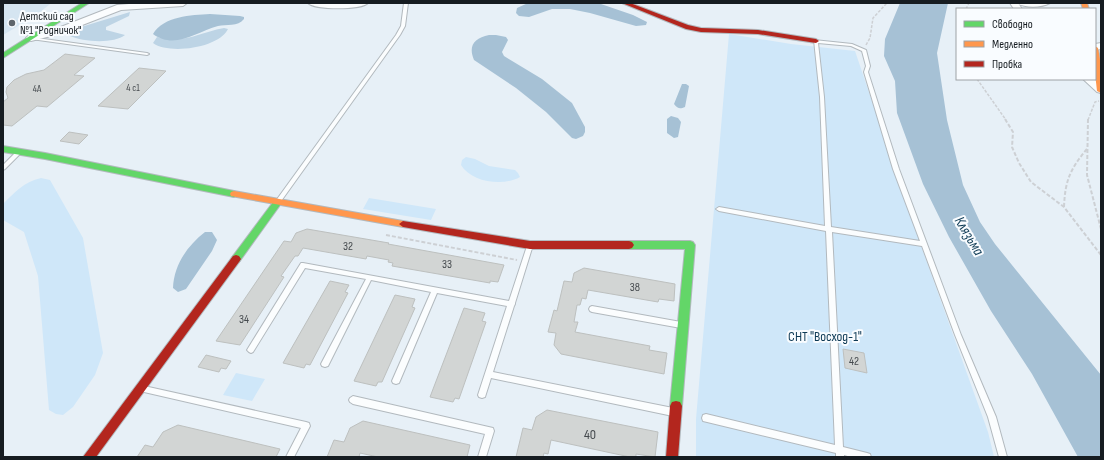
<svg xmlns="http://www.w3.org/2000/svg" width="1104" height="460" font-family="'Sofia Sans Condensed',sans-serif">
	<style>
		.built { fill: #d5e5f1 }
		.green { fill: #cfe7f9 }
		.forest { fill: #bdd4e5 }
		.water { fill: #a6c1d5 }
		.building { fill: #d2d5d4; stroke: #bdc0bf }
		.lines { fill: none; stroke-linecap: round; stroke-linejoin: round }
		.lane-casing { stroke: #b2b9be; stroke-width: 2 }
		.street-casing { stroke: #b2b9be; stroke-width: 2 }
		.fast-casing { stroke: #b2b9be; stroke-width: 2 }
		.slow-casing { stroke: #b2b9be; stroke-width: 2 }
		.jam-casing { stroke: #b2b9be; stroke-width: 2 }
		.path-far1 { stroke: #cdd0d4; stroke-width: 1.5; stroke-dasharray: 3 1.5; stroke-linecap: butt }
		.path { stroke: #cdd0d4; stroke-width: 2; stroke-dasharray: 4 2; stroke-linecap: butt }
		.lane { fill: #fbfdfe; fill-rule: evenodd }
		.street { fill: #fbfdfe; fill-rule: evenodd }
		.fast { fill: #63d668; fill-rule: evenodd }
		.slow { fill: #ff974d; fill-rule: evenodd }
		.jam { fill: #b3261e; fill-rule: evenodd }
		.poi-dot { fill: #5f666c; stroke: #f9fcff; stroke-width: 1.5 }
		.labels { text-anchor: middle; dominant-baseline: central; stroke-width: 4; stroke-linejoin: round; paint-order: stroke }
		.far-number-label { font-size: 10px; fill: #454a4e }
		.far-poi-label { font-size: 12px; fill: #161c21; stroke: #f9fcff; text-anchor: start }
		.number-label { font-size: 12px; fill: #454a4e }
		.park-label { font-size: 14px; fill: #0e3a55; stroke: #f9fcff }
		.near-number-label { font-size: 14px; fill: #454a4e }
		.water-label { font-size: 15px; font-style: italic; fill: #113d57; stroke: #f9fcff }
	</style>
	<rect width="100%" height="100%" fill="#e7f0f7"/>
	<!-- built -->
	<path class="built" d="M3 3 14 4H50L35 16 3 35Z"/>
	<!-- green -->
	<path class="green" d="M729 34 791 44 855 51 919 240 988 432 994 457H696V419Z
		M466 157 475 159 489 166 515 170 518 173 520 177C503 187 471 182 461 165L462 160Z
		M41 178 50 180 83 238 103 353 95 375 73 407 63 415 56 414 49 410 38 276 24 232 3 220V204C15 192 24 182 41 178Z
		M369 198 436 209 431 220 363 209Z
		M236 373 265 379 252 401 223 395Z"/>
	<!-- forest -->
	<path class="forest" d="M130 12 129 16 106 27V30L125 35C114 44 83 42 70 36L71 32 81 27Z
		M224 28 228 29C219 48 169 55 153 43L157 37C186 44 197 33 224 28Z"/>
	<!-- water -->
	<path class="water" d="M528 3H598L633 15 647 22 646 25 636 26 590 13 570 9H552L529 17 519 16 516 13 517 8Z
		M900 3H948L937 53 947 120 963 185 980 222 995 244 1101 375V457H1078L1032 374 991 311 949 237 923 184 897 113 895 81 884 56 885 39Z
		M210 14 240 16 244 17V19C238 27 226 24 218 26 196 32 175 50 153 34 164 16 191 15 210 14Z
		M489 35H496L506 37 508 40 502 52 504 56 542 79 572 103 585 127V132L583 136 576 139 572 138 546 112 516 88 474 60C468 46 474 38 489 35Z
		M682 84H686L689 86 685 107C680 109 678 109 674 104Z
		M671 116 678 118 681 122 678 137 674 138 667 133V119Z
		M205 232H212L217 240 212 251 186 289 178 292 173 288C174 265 187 246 205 232Z"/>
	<!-- building -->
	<path class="building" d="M65 54 95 58 74 75 84 76 47 107 37 106 12 126 3 125V102L8 98 6 92 7 87 14 80 26 74 44 70Z
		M139 68 166 71 128 109 98 106Z
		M69 132 88 135 79 144 60 141Z
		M307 229 389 243 388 244 504 265 498 282 490 281V283L392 266 393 263 388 262 389 260 367 256 366 259 303 248 298 256H295L281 276 284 277 240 345 216 341 284 241 291 242 296 233Z
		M584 268 675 284 674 301 659 299 658 302 588 290 586 299 582 298 580 305H577L574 322H578L575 332 650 346 649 350 667 353 664 374 561 354 554 345 556 333 548 332 554 310 557 311 564 281 572 282 574 273Z
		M330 281 349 285 345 292 348 293 310 365 306 364 304 368 283 363Z
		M395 295 415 299 412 307 415 308 382 382H378L376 386 354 381Z
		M464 308 485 313 482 321 486 322 459 399 455 398 453 402 430 397Z
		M843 349 864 353 867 373 845 368Z
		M206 355 231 361 226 369 221 368 219 372 198 367Z
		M547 410 658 432 655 457 636 454V457H630L551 440 548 454 544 453 543 457H516L523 428 532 430 536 417Z
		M363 421 470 445 467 457H378L360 453 359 457H327L334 440 344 442 350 428Z
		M178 425 280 449 276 457H137L145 445 153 447 163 432Z"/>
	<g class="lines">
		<defs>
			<path id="lane" d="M404 3H408L405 26 400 35 279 204H275L274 203 275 202 396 35 401 26Z
				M1016 3 1033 4 1050 3C1040 8 1026 8 1016 3Z
				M29 37 147 53 149 54 147 55 31 39H29Z
				M814 40 852 44 866 50 870 66 868 72 899 169 961 335 996 417 1007 457H999L988 417 955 335 922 246 832 232 843 447 867 453 870 454 871 457H851L844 455V457H836V453L703 421 702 418 703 415 706 414 835 445 826 231 719 211 716 209 719 207 825 226 820 97ZM818 43 851 46 862 51 866 66 864 72 893 169 920 241 831 227 824 97Z
				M19 150 21 151 22 152 5 169 3 170V165L17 151Z
				M528 243H532L533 245 515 303V304L514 306 493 372 673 408 676 409 677 412 676 415 673 416 491 378 485 397 482 398 479 397 478 395 507 306 437 293 399 383 396 384 393 383 392 381 431 292 371 280 328 366 325 367 322 366 321 364 322 362 366 279 305 268 253 352 251 353 249 352 247 350 301 263H303L509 301Z
				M592 306 681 322 683 323 684 325 683 327 681 328 592 312 590 311 589 309 590 307Z
				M144 386 306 422 309 423 310 426 294 457H286L301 428 144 392 141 391 140 389 141 387Z
				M353 396 493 428 494 431 486 457H478L485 434 353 404 350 402 349 400 350 398Z"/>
			<path id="street" d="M141 3H187L183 6 121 10 59 34 31 41 26 38 28 36 53 30 117 5Z
				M308 3H368C361 10 315 10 308 3Z
				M1010 3H1018L1022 9H1014Z
				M1101 43V49L1095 50V44Z
				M1083 79H1094L1101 85V93L1097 92Z"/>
			<path id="fast" d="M82 3H89L3 58V53Z
				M3 146 45 153 234 191 238 194 234 197 45 159 3 152Z
				M277 200 280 201 281 203 280 205 239 262H233L231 259 233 256 274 201Z
				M629 241H690L693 242 695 245 682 406 680 410 676 411 672 410 670 406 685 249H629L626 248 624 245 626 242Z"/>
			<path id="slow" d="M1081 3H1087L1089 9H1083Z
				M1095 46 1098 48 1101 66V93L1097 91 1095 73Z
				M234 191 403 221 407 224 403 227 231 196 230 194 231 192Z"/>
			<path id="jam" d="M622 3H630L688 25 701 28 758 30 816 39 819 41 816 43 758 34 701 32 686 29Z
				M403 221 530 241H629L632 242 634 245 632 248 629 249H530L403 227 399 224Z
				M236 255 239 256 241 259 239 262 96 457H83L233 256Z
				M676 401 680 402 682 406 678 457H666L670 406 672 402Z"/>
		</defs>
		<!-- lane casing -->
		<use href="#lane" class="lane-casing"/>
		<!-- street casing -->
		<use href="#street" class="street-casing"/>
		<!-- fast casing -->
		<use href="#fast" class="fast-casing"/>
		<!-- slow casing -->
		<use href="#slow" class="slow-casing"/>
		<!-- jam casing -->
		<use href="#jam" class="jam-casing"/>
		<!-- path-far1 -->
		<path class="path-far1" d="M966 9 969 3
			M866 45 870 38 873 18 887 3
			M977 79 1006 120
			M1088 120 1095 102 1099 101"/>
		<!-- path -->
		<path class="path" d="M1005 119 1013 132 1012 147 1019 163 1031 182 1064 207 1101 255
			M1088 119 1087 175 1101 229
			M1064 207C1065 181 1070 169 1087 149
			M386 235 517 260"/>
		<!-- lane -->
		<use href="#lane" class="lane"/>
		<!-- street -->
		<use href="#street" class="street"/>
		<!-- fast -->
		<use href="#fast" class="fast"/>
		<!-- slow -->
		<use href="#slow" class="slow"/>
		<!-- jam -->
		<use href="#jam" class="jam"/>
	</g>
	<!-- markers -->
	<circle class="poi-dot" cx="12" cy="23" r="4"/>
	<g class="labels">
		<!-- far-number labels -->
		<g class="far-number-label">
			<text x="133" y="88">4 с1</text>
			<text x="37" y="89">4А</text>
		</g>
		<!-- far-poi labels -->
		<g class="far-poi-label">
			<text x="20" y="16">Детский сад<tspan x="20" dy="14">№1 "Родничок"</tspan></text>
		</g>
		<!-- number labels -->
		<g class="number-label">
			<text x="348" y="246">32</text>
			<text x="447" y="264">33</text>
			<text x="635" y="287">38</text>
			<text x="244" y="319">34</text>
			<text x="854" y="361">42</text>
		</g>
		<!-- park labels -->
		<g class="park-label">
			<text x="825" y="336">СНТ "Восход-1"</text>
		</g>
		<!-- near-number labels -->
		<g class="near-number-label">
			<text x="590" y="434">40</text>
		</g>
		<!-- water labels -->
		<g class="water-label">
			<text transform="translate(969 236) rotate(59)">Клязьма</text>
		</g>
	</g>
	<!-- border -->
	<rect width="1104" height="460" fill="none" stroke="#161c21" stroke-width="8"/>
	<!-- legend -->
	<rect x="956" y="8" width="140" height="72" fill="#f9fcff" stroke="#9ea2a6"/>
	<rect x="964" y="21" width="20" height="6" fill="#63d668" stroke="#9ea2a6"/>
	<text x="992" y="28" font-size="12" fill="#161c21">Свободно</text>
	<rect x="964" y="41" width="20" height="6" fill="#ff974d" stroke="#9ea2a6"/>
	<text x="992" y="48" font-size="12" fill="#161c21">Медленно</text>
	<rect x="964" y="61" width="20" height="6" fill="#b3261e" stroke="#9ea2a6"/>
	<text x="992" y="68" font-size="12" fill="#161c21">Пробка</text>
</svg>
